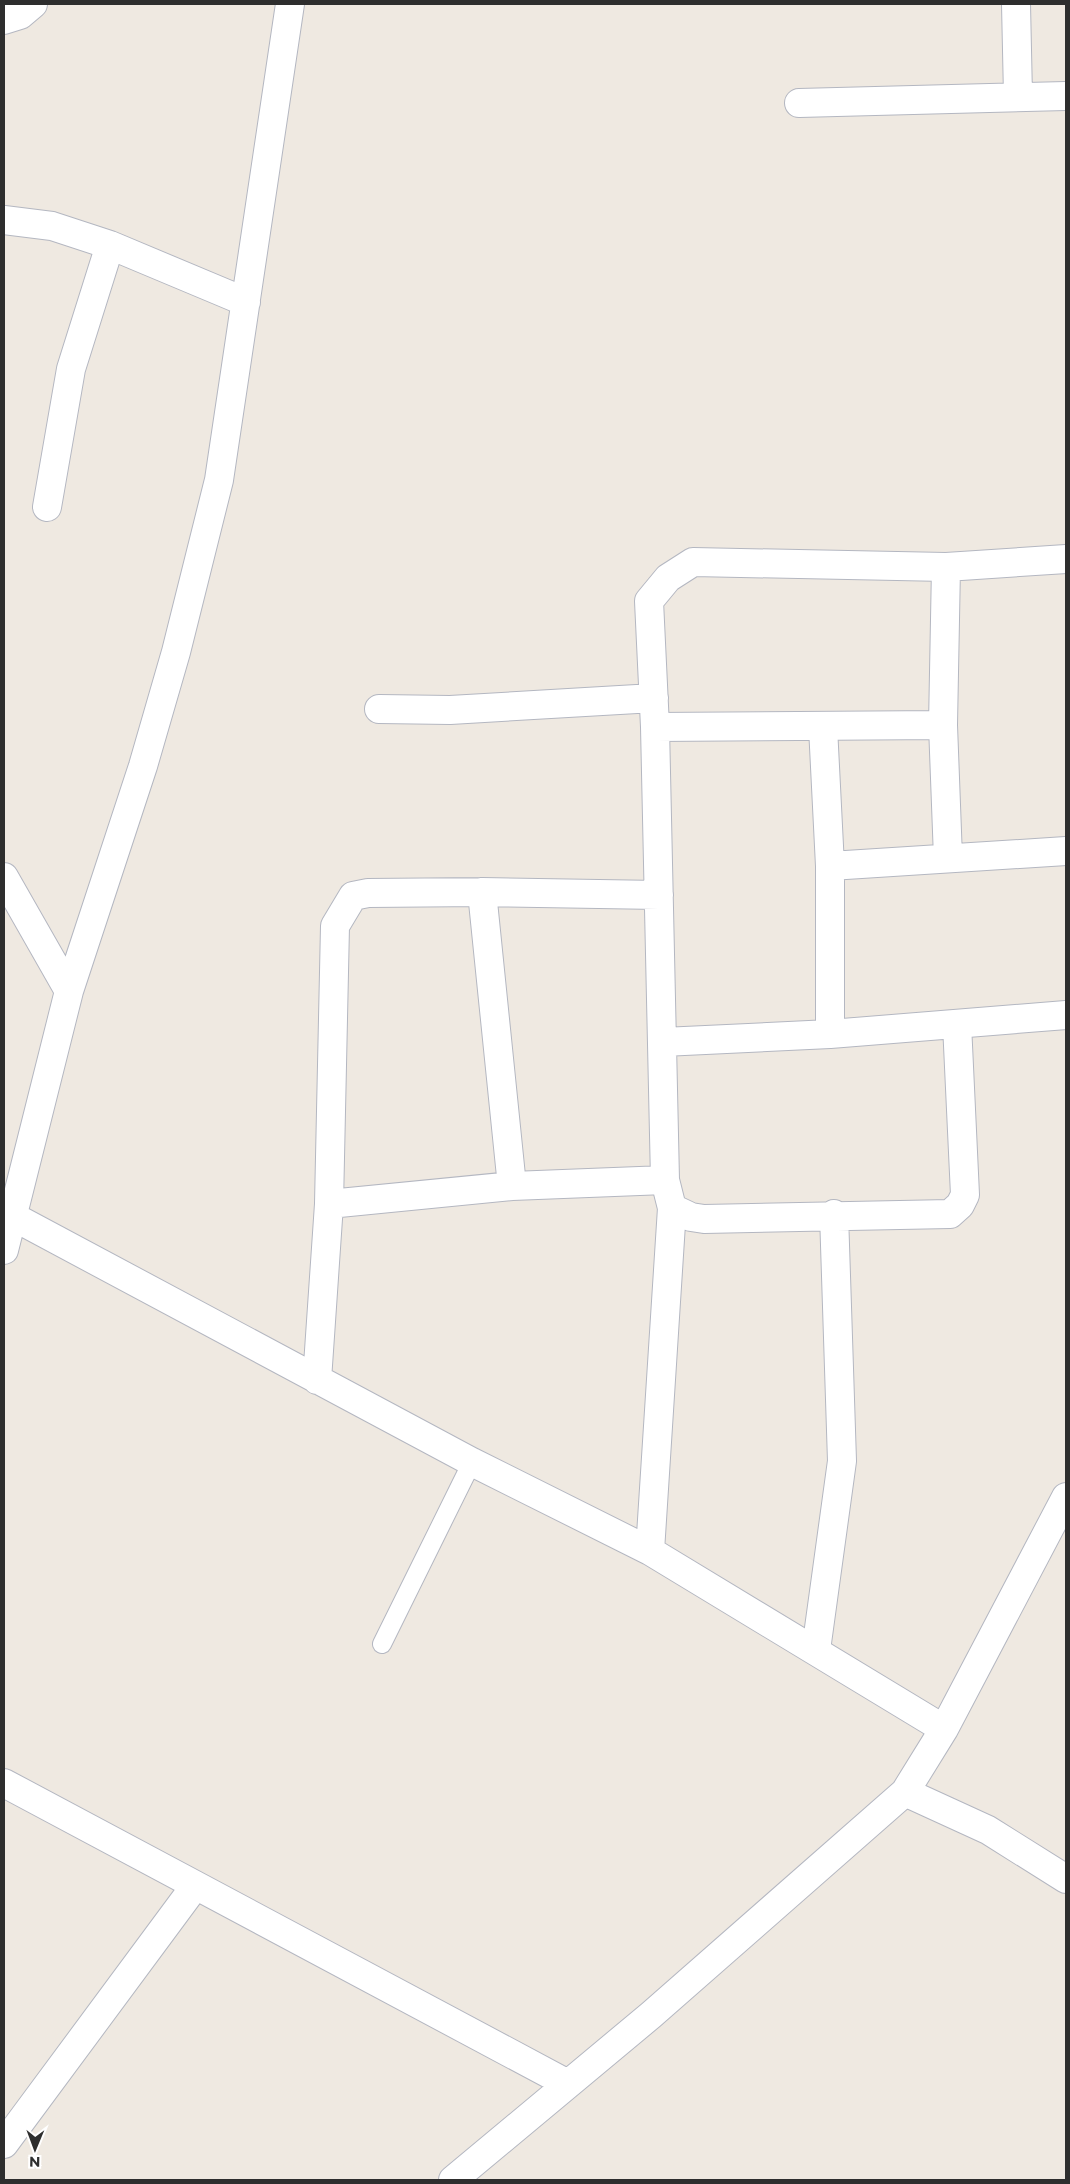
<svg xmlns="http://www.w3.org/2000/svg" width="1070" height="2184" font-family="Montserrat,sans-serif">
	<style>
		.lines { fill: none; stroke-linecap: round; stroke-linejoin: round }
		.service-casing { stroke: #b4b7c1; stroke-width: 20 }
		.minor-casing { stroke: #b4b7c1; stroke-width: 30 }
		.service { stroke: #fff; stroke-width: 18 }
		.minor { stroke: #fff; stroke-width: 28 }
	</style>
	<rect width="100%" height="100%" fill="#efe9e1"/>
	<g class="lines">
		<defs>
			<path id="service" d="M382 1644 472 1462"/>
			<path id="minor" d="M1016 4 1018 96
				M4 20 20 15 33 4
				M799 103 1066 96
				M4 220 52 226 110 245 246 302
				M47 507 71 369 110 245
				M946 567 943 725 948 858
				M379 709 450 710 654 698
				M655 727 943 725
				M823 727 830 866V1034
				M830 866 1066 851
				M4 877 69 991
				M482 892 512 1186
				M663 1042 830 1034 1066 1015
				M329 1204 512 1186 665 1180
				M672 1208 691 1217 704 1219 950 1214 960 1205 965 1195 957 1024
				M4 1214 14 1217 472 1462 650 1551 944 1729
				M4 1250 69 991 143 766 176 652 219 480 290 4
				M317 1380 329 1204 335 926 353 896 368 893 482 892 659 895
				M650 1551 672 1208 665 1180 655 727 649 601 668 578 693 562 946 567 1066 559
				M816 1650 842 1461 834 1214
				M4 1783 568 2084
				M905 1792 988 1830 1066 1879
				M4 2144 195 1886
				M453 2180 651 2015 905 1792 944 1729 1066 1497"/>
		</defs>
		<!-- service casing -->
		<use href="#service" class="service-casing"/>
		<!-- minor casing -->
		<use href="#minor" class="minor-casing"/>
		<!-- service -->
		<use href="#service" class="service"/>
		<!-- minor -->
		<use href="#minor" class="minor"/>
	</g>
	<!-- border -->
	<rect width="1070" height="2184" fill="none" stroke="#2e2e2e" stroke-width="10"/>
	<!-- north arrow -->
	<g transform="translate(35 2149) rotate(181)" stroke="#ffffff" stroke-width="4" paint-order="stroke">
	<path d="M0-4L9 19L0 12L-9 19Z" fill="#2e2e2e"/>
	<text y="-8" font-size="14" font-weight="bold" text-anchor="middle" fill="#2e2e2e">N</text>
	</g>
</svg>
